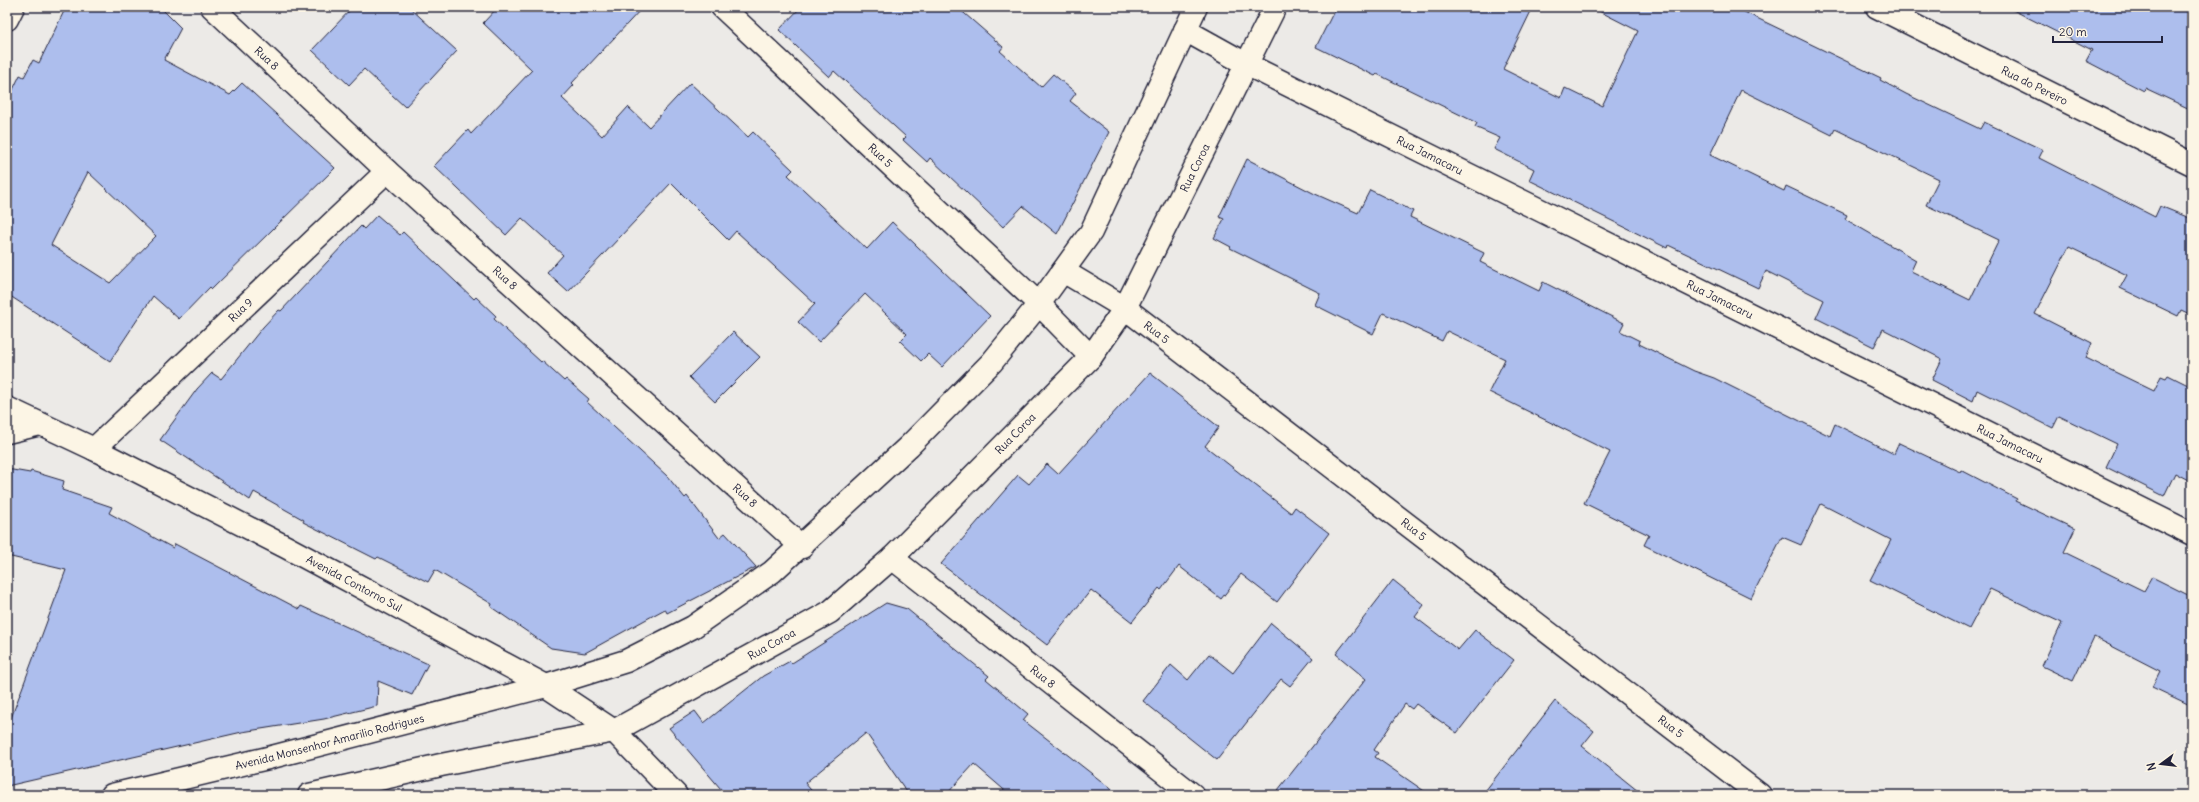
<svg xmlns="http://www.w3.org/2000/svg" width="2199" height="802" font-family="Delius,sans-serif">
	<style>
		.building { fill: #adbeed; stroke: #22223b; fill-rule: evenodd }
		.lines { fill: none; stroke-linecap: round; stroke-linejoin: round }
		.minor-casing { stroke: #22223b; stroke-width: 25 }
		.tertiary-casing { stroke: #22223b; stroke-width: 25 }
		.minor { stroke: #fcf5e5; stroke-width: 22 }
		.tertiary { stroke: #fcf5e5; stroke-width: 22 }
		.labels { text-anchor: middle; dominant-baseline: central; stroke-width: 4; stroke-linejoin: round; paint-order: stroke }
		.street-label { font-size: 11px; fill: #22223b; stroke: #fcf5e5 }
	</style>
	<rect width="100%" height="100%" fill="#eceae7"/>
	<filter id="ink" filterUnits="userSpaceOnUse"><feTurbulence type="fractalNoise" baseFrequency=".025" numOctaves="2"/><feDisplacementMap in="SourceGraphic" scale="8" xChannelSelector="R" yChannelSelector="G"/><feConvolveMatrix kernelMatrix="1 2 1 2 8 2 1 2 1" color-interpolation-filters="sRGB"/></filter>
	<g filter="url(#ink)">
		<!-- building -->
		<path class="building" d="M66 7H160L181 28 164 60 230 95 242 83 335 168 212 289 210 287 179 319 153 296 110 361 7 294V102L20 75 24 77 33 60 39 63ZM88 172 156 236 110 283 51 245Z
			M353 7H409L457 51 405 107 364 69 349 85 312 50Z
			M498 7H643L572 83 574 85 562 98 602 136 628 107 649 127 690 83 748 137 753 132 793 170 788 175 867 249 892 222 990 316 942 367 928 354 921 361 900 341 907 334 865 294 819 342 798 322 815 304 736 231 728 240 671 183 568 292 547 273 563 255 522 218 506 235 434 166 468 130 471 134 532 70 483 23Z
			M801 7H957L1003 47 1000 51 1041 87 1053 74 1076 93 1070 101 1109 132 1057 234 1023 206 1003 227 930 158 927 162 903 140 906 137 834 71 829 77 779 30Z
			M1336 7H1533L1503 69 1561 98 1565 88 1602 106 1638 31 1591 7H1734L1881 78 1880 80 1906 94 1980 129 1984 122 2043 150 2039 158 2155 217 2160 206 2192 219V315L2181 310 2178 316 2120 288 2127 275 2069 247 2035 314 2092 343 2086 358 2154 391 2161 376 2166 378 2168 375 2192 387V482L2175 473 2164 496 2106 467 2117 444 2059 416 2053 428 1977 390 1973 401 1932 380 1942 359 1883 329 1874 347 1816 318 1824 300 1766 271 1758 288 1668 245 1667 248 1529 180 1534 169 1494 149 1500 138 1475 127 1477 123 1377 74 1375 76 1316 47ZM1741 90 1832 135 1835 129 1939 179 1926 205 1999 240 1970 300 1911 271 1916 260 1845 219 1847 215 1786 186 1784 191 1710 155Z
			M2007 7H2192V110L2145 88 2144 91 2086 61 2092 50Z
			M1247 159 1313 193 1358 213 1370 190 1413 211 1410 217 1484 253 1480 262 1539 291 1543 282 1624 323 1620 331 1640 341 1639 344 1694 371 1714 378 1830 436 1835 424 1894 454 1899 443 1960 472 1961 470 2017 499 2016 501 2075 529 2064 552 2144 591 2152 577 2192 597V706L2152 687 2160 671 2094 637 2073 681 2042 666 2062 623 1990 589 1969 629 1870 580 1891 540 1821 504 1801 545 1782 537 1751 598 1644 545 1649 535 1584 503 1610 452 1489 392 1505 359 1447 331 1442 341 1383 313 1373 334 1315 305 1320 293 1230 248 1231 247 1214 238 1224 219 1219 217Z
			M377 215 400 235 403 232 474 299 476 297 496 316 494 319 541 362 542 361 564 381 566 379 589 399 587 402 667 476 685 498 687 496 719 538 725 533 756 567 667 613 665 609 654 615 585 653 551 648 491 607 492 604 435 570 428 582 378 557 376 559 303 522 304 520 254 492 250 500 160 440 197 389 212 373 221 379 263 327 279 310 281 311 361 226 364 229Z
			M733 332 760 357 715 402 689 377Z
			M1150 373 1219 427 1205 446 1291 513 1295 507 1329 533 1277 602 1241 574 1221 599 1179 566 1161 590 1159 588 1132 622 1091 590 1047 645 941 564 1018 475 1029 484 1047 464 1058 474Z
			M7 469 30 473 31 471 64 481 62 490 112 507 109 513 173 548 175 544 299 609 301 606 428 664 412 695 378 681 377 706 324 719 242 732 7 786V729L66 570 7 556Z
			M1393 580 1424 605 1415 617 1458 650 1475 630 1514 660 1457 733 1416 704 1412 709 1405 704 1374 750 1378 753 1375 757 1430 795H1274L1366 679 1336 654Z
			M886 603 907 609 947 642 989 676 986 679 1028 714 1023 720 1119 795H1010L974 764 946 795H909L866 733 805 783 815 795H726L669 728 695 711 704 723 763 676 790 661 792 663Z
			M1271 623 1313 658 1290 686 1281 679 1217 760 1143 701 1171 665 1188 680 1209 654 1233 673Z
			M1555 701 1594 731 1582 746 1643 795H1482Z"/>
		<g class="lines">
			<defs>
				<g id="minor">
					<path id="s1" d="M212 7 387 171 802 547"/>
					<path id="s2" d="M722 7 1039 304 1091 357"/>
					<path id="s3" d="M1877 7 2192 164"/>
					<path d="M7 19 13 7"/>
					<path id="s4" d="M1185 30 1248 65 2192 534"/>
					<path id="s5" d="M1063 271 1125 308 1760 795"/>
					<path id="s6" d="M94 449 387 171"/>
					<path id="s7" d="M892 558 1193 795"/>
					<path d="M546 686 626 661 693 627 772 572 909 446 992 362 1039 304 1091 232 1196 7"/>
					<path id="s8" d="M614 731 830 612 892 558 1091 357 1125 308 1275 7"/>
				</g>
				<g id="tertiary">
					<path id="s9" d="M7 408 94 449 286 547 546 686 614 731 676 795"/>
					<path d="M7 432 40 424"/>
					<path id="s10" d="M112 795 268 758 546 686"/>
					<path d="M309 795 441 765 614 731"/>
				</g>
			</defs>
			<!-- minor casing -->
			<use href="#minor" class="minor-casing"/>
			<!-- tertiary casing -->
			<use href="#tertiary" class="tertiary-casing"/>
			<!-- minor -->
			<use href="#minor" class="minor"/>
			<!-- tertiary -->
			<use href="#tertiary" class="tertiary"/>
		</g>
	</g>
	<g class="labels">
		<!-- street labels -->
		<g class="street-label">
			<text stroke="none"><textPath href="#s1" startOffset="75">Rua 8</textPath></text>
			<text stroke="none"><textPath href="#s3" startOffset="176">Rua do Pereiro</textPath></text>
			<text stroke="none"><textPath href="#s4" startOffset="275">Rua Jamacaru</textPath></text>
			<text stroke="none"><textPath href="#s2" startOffset="217">Rua 5</textPath></text>
			<text stroke="none"><textPath href="#s8" startOffset="828">Rua Coroa</textPath></text>
			<text stroke="none"><textPath href="#s1" startOffset="399">Rua 8</textPath></text>
			<text stroke="none"><textPath href="#s4" startOffset="599">Rua Jamacaru</textPath></text>
			<text stroke="none"><textPath href="#s6" startOffset="202">Rua 9</textPath></text>
			<text stroke="none"><textPath href="#s5" startOffset="112">Rua 5</textPath></text>
			<text stroke="none"><textPath href="#s8" startOffset="504">Rua Coroa</textPath></text>
			<text stroke="none"><textPath href="#s4" startOffset="923">Rua Jamacaru</textPath></text>
			<text stroke="none"><textPath href="#s1" startOffset="723">Rua 8</textPath></text>
			<text stroke="none"><textPath href="#s5" startOffset="436">Rua 5</textPath></text>
			<text stroke="none"><textPath href="#s9" startOffset="389">Avenida Contorno Sul</textPath></text>
			<text stroke="none"><textPath href="#s8" startOffset="180">Rua Coroa</textPath></text>
			<text stroke="none"><textPath href="#s7" startOffset="192">Rua 8</textPath></text>
			<text stroke="none"><textPath href="#s5" startOffset="760">Rua 5</textPath></text>
			<text stroke="none"><textPath href="#s10" startOffset="224">Avenida Monsenhor Amarilio Rodrigues</textPath></text>
		</g>
	</g>
	<!-- margin -->
	<rect width="2199" height="802" fill="none" stroke="#fcf5e5" stroke-width="24"/>
	<rect x="12" y="12" width="2175" height="778" fill="none" stroke="#22223b" stroke-width="1.5" filter="url(#ink)"/>
	<!-- north arrow -->
	<g transform="translate(2161 764) rotate(255)" stroke="#fcf5e5" stroke-width="3" paint-order="stroke">
	<path d="M0-3L7 15L0 10L-7 15Z" fill="#22223b"/>
	<text y="-6" font-size="11" font-weight="bold" text-anchor="middle" fill="#22223b">N</text>
	</g>
	<!-- scale -->
	<path d="M2053 36v6h109v-6" fill="none" stroke="#22223b" stroke-width="2"/>
	<text x="2059" y="36" font-size="12" fill="#22223b" stroke="#fcf5e5" stroke-width="3" paint-order="stroke">20 m</text>
</svg>
